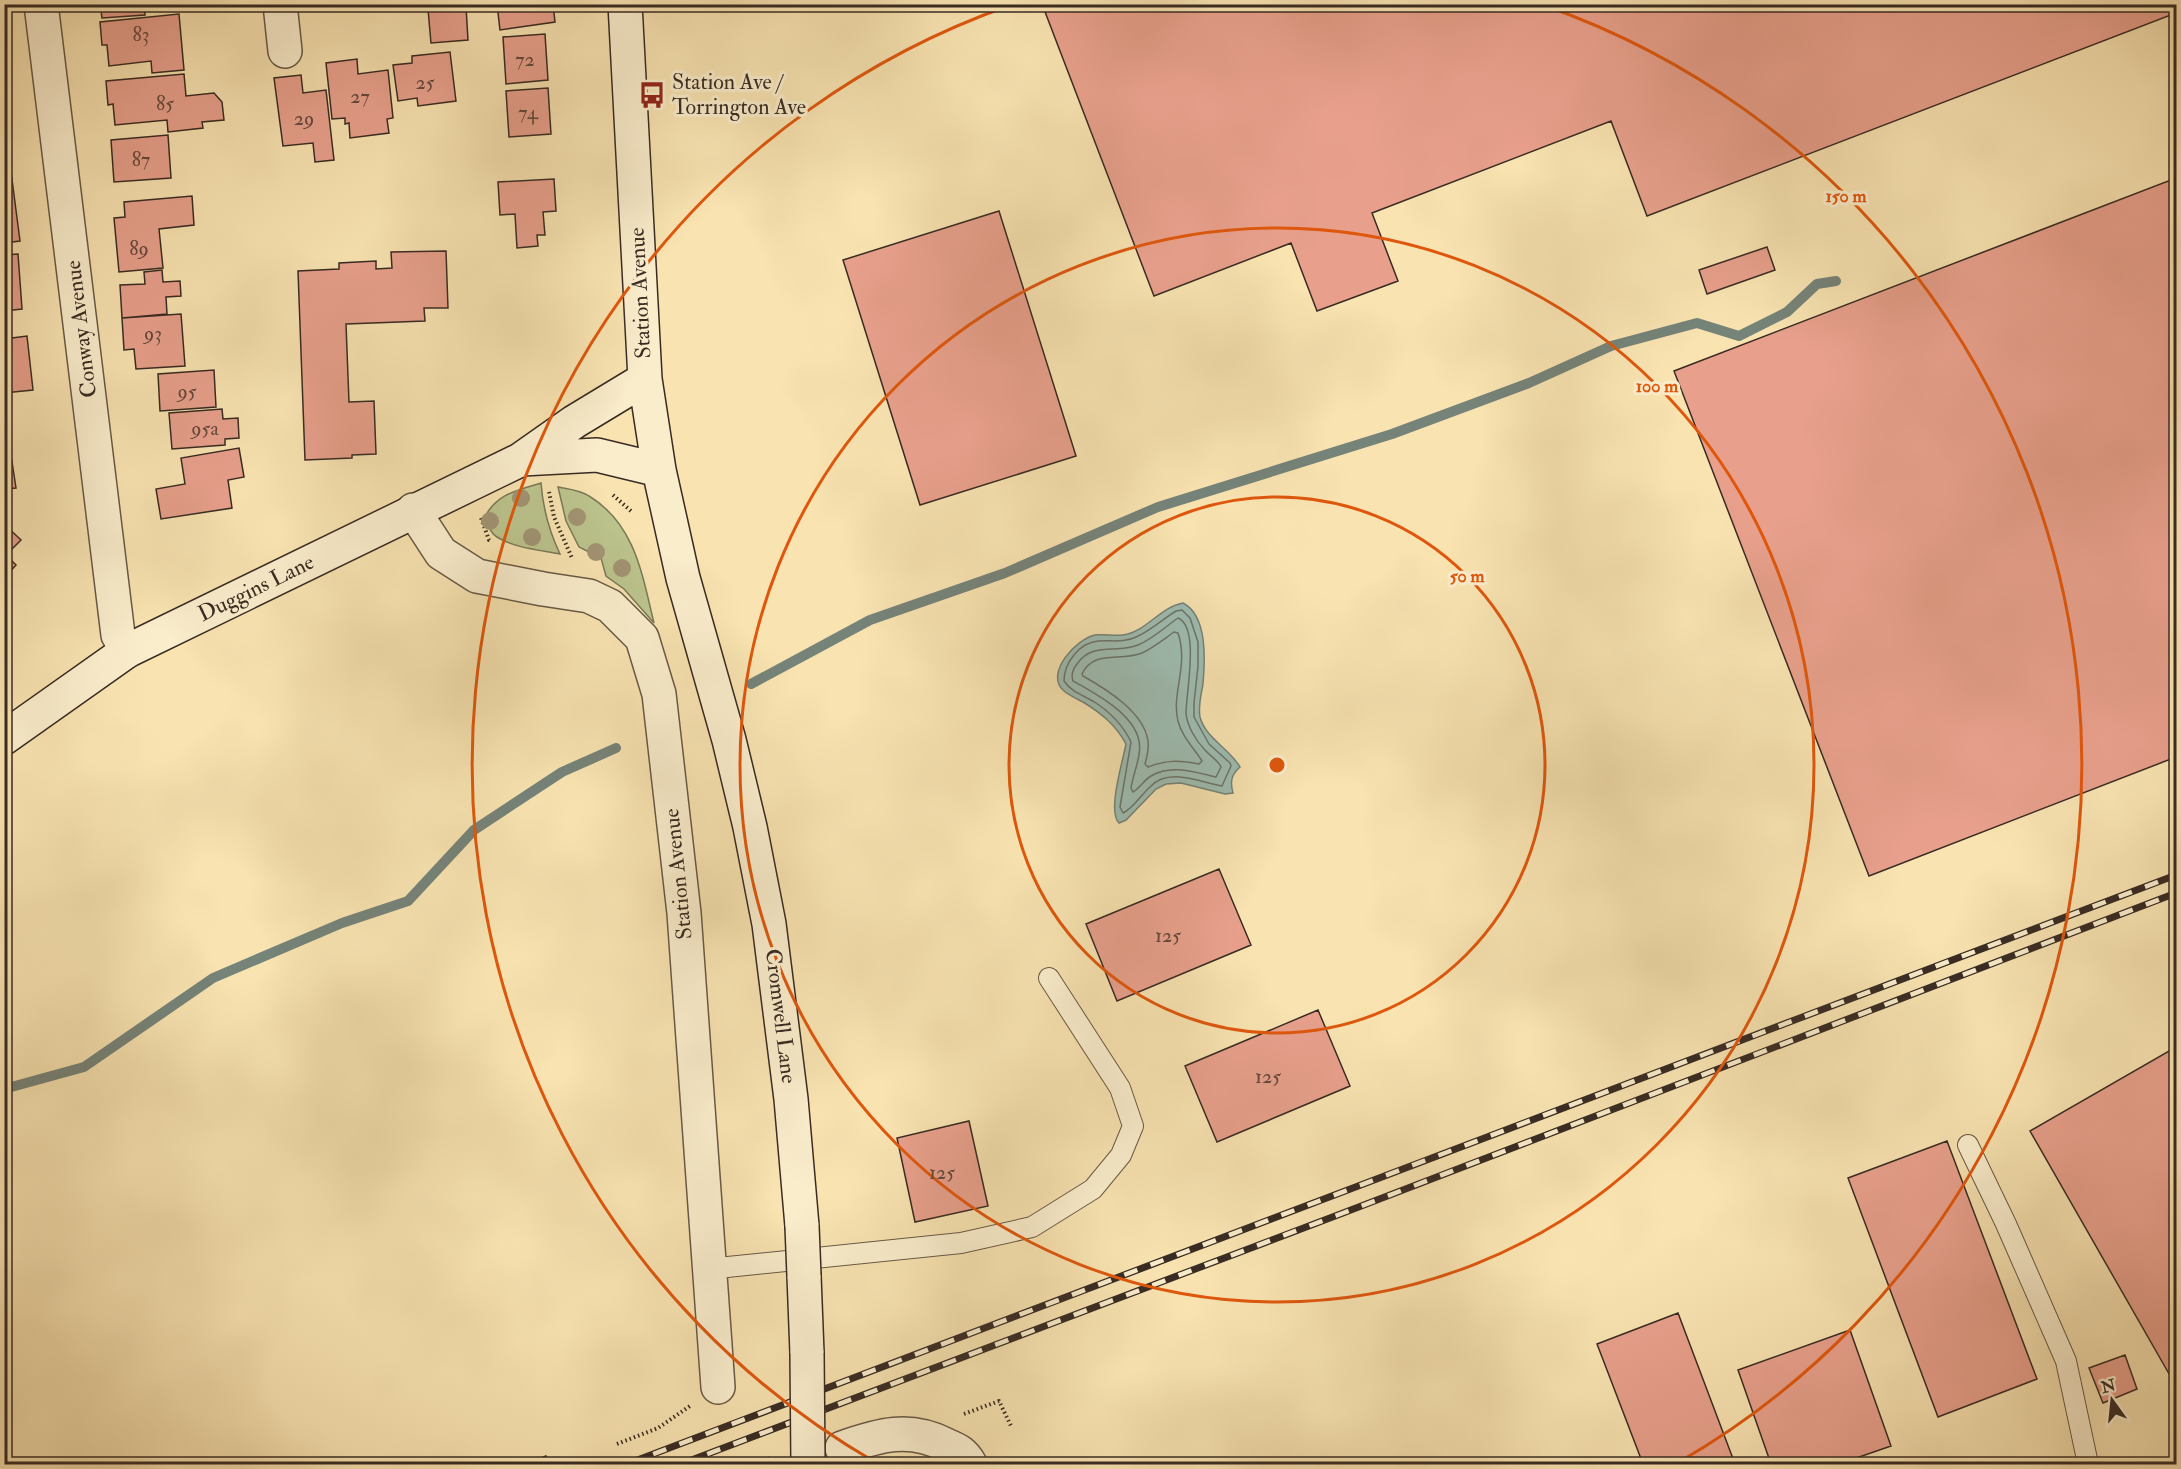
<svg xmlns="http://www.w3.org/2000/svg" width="2181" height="1469" font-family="'IM FELL Double Pica',serif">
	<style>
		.green { fill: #bcc48d; stroke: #7a7858; stroke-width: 1.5 }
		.water { fill: #9ebdb2; stroke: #758379; stroke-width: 1.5 }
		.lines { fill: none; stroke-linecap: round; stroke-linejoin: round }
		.shore { stroke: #6b746a; stroke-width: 1.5 }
		.stream { stroke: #758379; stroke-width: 10 }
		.building { fill: #e8a08c; stroke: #382b23; stroke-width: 1.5 }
		.lane-casing { stroke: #685946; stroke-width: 22 }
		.street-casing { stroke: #685946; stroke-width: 36 }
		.secondary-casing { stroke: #382b23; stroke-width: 36 }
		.path { stroke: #382b23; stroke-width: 4; stroke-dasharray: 1.5 3; stroke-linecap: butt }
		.lane { stroke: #faedcc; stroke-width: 20 }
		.street { stroke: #faedcc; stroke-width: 33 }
		.secondary { stroke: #faedcc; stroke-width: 33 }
		.rail-casing { stroke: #382b23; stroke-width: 7 }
		.rail { stroke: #faedcc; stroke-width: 4.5; stroke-dasharray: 14; stroke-linecap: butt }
		.secondary-bridge-casing { stroke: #382b23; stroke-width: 36; stroke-linecap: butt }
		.secondary-bridge { stroke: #faedcc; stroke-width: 33 }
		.tree { fill: #a19372 }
		.ring { fill: none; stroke: #df570d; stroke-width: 3 }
		.labels { text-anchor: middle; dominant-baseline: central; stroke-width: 6; stroke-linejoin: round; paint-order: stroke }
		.number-label { font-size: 20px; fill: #64483d }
		.poi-label { font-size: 22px; fill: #382b23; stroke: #faedcc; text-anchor: start }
		.street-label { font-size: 22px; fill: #382b23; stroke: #faedcc }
		.centre { fill: #df570d; stroke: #faedcc; stroke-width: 3 }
		.ring-label { font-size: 18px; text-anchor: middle; font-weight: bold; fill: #df570d; stroke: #faedcc; stroke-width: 6; stroke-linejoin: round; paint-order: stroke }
	</style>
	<rect width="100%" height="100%" fill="#f8e3b1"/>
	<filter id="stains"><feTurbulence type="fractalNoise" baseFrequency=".00333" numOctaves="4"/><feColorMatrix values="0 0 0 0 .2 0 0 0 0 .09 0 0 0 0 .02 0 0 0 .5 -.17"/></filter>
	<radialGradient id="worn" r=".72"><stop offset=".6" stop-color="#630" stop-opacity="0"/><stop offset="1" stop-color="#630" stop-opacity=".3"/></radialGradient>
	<!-- green -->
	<path class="green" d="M541 483C543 509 549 531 560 554 540 550 514 548 497 537 490 533 487 524 485 517 496 494 518 490 541 483Z
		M558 487C567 489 580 490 589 496 635 524 642 574 654 623L624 589 606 576 601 558 579 547 566 521Z"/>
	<!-- water -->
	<path class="water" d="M1183 603C1208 616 1205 661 1203 684 1201 695 1198 706 1200 717 1206 739 1229 748 1240 767 1231 775 1230 782 1233 793L1225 794 1181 783 1166 784 1156 789 1126 820 1119 823C1107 811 1123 761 1126 744 1116 725 1101 713 1083 702 1077 699 1068 695 1063 690 1045 673 1076 639 1095 635 1104 634 1114 636 1123 635 1146 632 1160 607 1183 603Z"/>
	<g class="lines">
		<!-- shore -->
		<path class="shore" d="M1182 610 1190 618 1198 642V666L1194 703V717L1209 744 1230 763 1231 766 1222 786C1200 782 1168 767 1150 787 1141 795 1133 808 1123 813L1120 807 1131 742C1123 725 1111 713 1096 703 1085 696 1071 692 1064 681 1064 663 1079 643 1098 641 1111 640 1124 643 1136 637 1150 631 1163 619 1176 611Z
			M1178 618C1200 627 1186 693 1186 713 1187 726 1196 741 1205 750 1210 756 1218 760 1221 767L1216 777C1194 772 1171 764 1151 776 1144 780 1140 788 1133 792L1131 788C1133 774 1142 755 1139 741 1134 714 1095 693 1073 681 1071 675 1073 669 1077 664 1093 641 1116 654 1138 645 1153 639 1165 627 1178 618Z
			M1174 632 1178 633C1189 665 1171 694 1178 721 1182 737 1194 748 1202 761L1199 764C1178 760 1167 760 1148 767L1145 764C1147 757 1149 748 1148 741 1144 712 1106 689 1083 676L1082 674C1094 649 1120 662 1142 653 1153 648 1164 639 1174 632Z"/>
		<!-- stream -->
		<path class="stream" d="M751 684 870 620 1005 573 1158 507 1392 434 1529 383 1611 346 1697 323 1739 336 1787 312 1817 284 1836 281
			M4 1089 84 1067 213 978 342 923 408 901 474 830 562 772 616 748"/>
	</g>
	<!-- building -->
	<path class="building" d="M100 4H144L145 15 102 18Z
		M497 4H553L555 22 500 30Z
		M1042 4H2176V13L1647 216 1611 121 1372 213 1398 281 1317 311 1291 243 1154 296Z
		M466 7 468 40 431 43 428 9Z
		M179 14 184 70 152 73 151 61 109 66 107 45H102L100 22Z
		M545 34 548 80 506 84 503 37Z
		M450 52 456 101 418 106 417 98 398 101 393 65 412 63V56Z
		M357 59 358 74 388 70 393 118 387 119 389 133 350 138 349 123 345 124V118L332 119 326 63Z
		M184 74 186 96 214 93 222 102 224 120 202 122 203 128 168 132 167 120 115 125 113 104 108 105 106 81Z
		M301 75 303 93 326 90 334 160 315 162 313 143 283 146 274 78Z
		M548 88 551 134 509 137 506 91Z
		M168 135 171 178 114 182 111 140Z
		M10 164 20 241 4 243V165Z
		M2176 178V757L1869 876 1674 371Z
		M554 179 556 211 543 212 545 235H537L538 246 517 248 515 214 500 215 498 182Z
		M192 196 194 225 159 229 163 268 119 272 114 218 125 217 124 202Z
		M999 211 1076 456 920 505 843 260Z
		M1767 247 1775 270 1707 294 1699 270Z
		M446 251 448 308H424L425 321 346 324 349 402 374 401 376 454 352 455V458L305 460 298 271 339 269V263L376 261V269L392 268 391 252Z
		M18 254 22 309 4 311V255Z
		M162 270 163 282 180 281 181 296 166 297 167 314 122 318 120 285 145 284 144 272Z
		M181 314 185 366 136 369 134 349 124 350 122 318Z
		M27 336 33 390 4 393V339Z
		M214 370 216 407 160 411 158 374Z
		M222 409 223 419 238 418 239 438 225 439V445L172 449 169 413Z
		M4 423H6L11 455 4 456Z
		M239 448 244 477 228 480 232 508 161 519 156 489 185 484 181 458Z
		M11 455 16 488 4 489V456Z
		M4 524 21 540 6 555 16 565 4 578Z
		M1219 869 1251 945 1117 1001 1086 924Z
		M1318 1010 1350 1086 1217 1142 1185 1066Z
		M2176 1047V1386L2030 1131Z
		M969 1121 988 1206 915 1222 897 1138Z
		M1947 1141 2037 1379 1938 1417 1848 1178Z
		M1678 1313 1735 1464H1643L1597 1344Z
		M1850 1330 1891 1446 1839 1464H1771L1738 1370Z
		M2125 1355 2137 1389 2103 1403 2089 1368Z
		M546 1456 550 1464H525Z"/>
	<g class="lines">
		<defs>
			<path id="lane" d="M1968 1145 2006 1224 2066 1361 2088 1464
				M708 1269 961 1243 1032 1227 1093 1189 1121 1155 1133 1126 1120 1088 1049 978"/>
			<path id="street" d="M41 4 118 635 127 651
				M280 4 285 51
				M413 510 441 553 477 576 543 589 589 596 610 606 642 638 659 694 684 913 718 1387
				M842 1448C879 1435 909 1426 946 1445 958 1450 964 1453 970 1464"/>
			<path id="secondary" d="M625 4 645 379 659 470 683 578 729 740 750 827 769 924 791 1099 802 1226
				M522 459 597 455 659 470
				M4 738 127 651 520 460 574 422 645 379
				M804 1276 807 1353"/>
		</defs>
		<!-- lane casing -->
		<use href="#lane" class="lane-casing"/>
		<!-- street casing -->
		<use href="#street" class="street-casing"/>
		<!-- secondary casing -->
		<use href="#secondary" class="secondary-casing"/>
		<!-- path -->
		<path class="path" d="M549 492 554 517 572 558
			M613 495 632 512
			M481 518 489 540 492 541
			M964 1414 999 1401 1011 1426
			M617 1444 658 1428 690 1406
			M757 1464 770 1458"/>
		<!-- lane -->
		<use href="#lane" class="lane"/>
		<!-- street -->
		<use href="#street" class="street"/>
		<!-- secondary -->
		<use href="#secondary" class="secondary"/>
		<defs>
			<path id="rail" d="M627 1464 2176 875
				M681 1464 1343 1213 2176 893"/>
		</defs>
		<!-- rail casing -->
		<use href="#rail" class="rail-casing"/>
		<!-- rail -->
		<use href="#rail" class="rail"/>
		<defs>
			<path id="secondary-bridge" d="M802 1226 804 1276
				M807 1353 808 1464"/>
		</defs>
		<!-- secondary-bridge casing -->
		<use href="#secondary-bridge" class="secondary-bridge-casing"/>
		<!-- secondary-bridge -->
		<use href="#secondary-bridge" class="secondary-bridge"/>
	</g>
	<!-- trees -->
	<g class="tree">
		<circle cx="521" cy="498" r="9"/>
		<circle cx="577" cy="517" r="9"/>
		<circle cx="490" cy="521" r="9"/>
		<circle cx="532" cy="537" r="9"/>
		<circle cx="596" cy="552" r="9"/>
		<circle cx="622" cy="568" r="9"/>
	</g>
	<!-- distance rings -->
	<g class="ring">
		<circle cx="1277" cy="765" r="268"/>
		<circle cx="1277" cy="765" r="537"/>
		<path d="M875 1462A805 805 0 0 1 1008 6M1546 6A805 805 0 0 1 1679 1462"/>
	</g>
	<!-- icons -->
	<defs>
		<symbol id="bus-bare" viewBox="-9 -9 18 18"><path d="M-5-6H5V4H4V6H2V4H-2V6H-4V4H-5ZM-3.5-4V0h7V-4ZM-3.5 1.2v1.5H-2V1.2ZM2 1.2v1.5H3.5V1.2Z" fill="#8f2418" stroke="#faedcc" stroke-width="2.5" paint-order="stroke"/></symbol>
	</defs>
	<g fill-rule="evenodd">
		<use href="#bus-bare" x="633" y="76" width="38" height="38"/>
	</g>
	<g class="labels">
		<!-- number labels -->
		<g class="number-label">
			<text x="141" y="34">83</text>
			<text x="525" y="59">72</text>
			<text x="425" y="82">25</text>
			<text x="360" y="96">27</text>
			<text x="165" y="103">85</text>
			<text x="528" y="112">74</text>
			<text x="304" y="118">29</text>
			<text x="141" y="159">87</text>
			<text x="139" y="248">89</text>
			<text x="153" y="333">93</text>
			<text x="187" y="391">95</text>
			<text x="205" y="428">95a</text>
			<text x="1168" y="935">125</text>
			<text x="1268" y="1076">125</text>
			<text x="942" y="1172">125</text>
		</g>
		<!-- poi labels -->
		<g class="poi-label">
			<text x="672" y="82">Station Ave /<tspan x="672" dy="25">Torrington Ave</tspan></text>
		</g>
		<!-- street labels -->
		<g class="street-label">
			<text transform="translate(640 293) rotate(-93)">Station Avenue</text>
			<text transform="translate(81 329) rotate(-97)">Conway Avenue</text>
			<text transform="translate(256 588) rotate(-26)">Duggins Lane</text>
			<text transform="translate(678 874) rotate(-96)">Station Avenue</text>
			<text transform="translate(781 1016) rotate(83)">Cromwell Lane</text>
		</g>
	</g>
	<circle cx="1277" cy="765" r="9" class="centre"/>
	<g class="ring-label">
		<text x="1846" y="202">150 m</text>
		<text x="1657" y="392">100 m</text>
		<text x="1467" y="582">50 m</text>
	</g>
	<!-- margin -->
	<rect width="2181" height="1469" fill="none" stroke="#f8e3b1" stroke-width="24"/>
	<rect x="6" y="6" width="2169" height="1457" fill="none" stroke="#382b23" stroke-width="3"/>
	<rect x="12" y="12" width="2157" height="1445" fill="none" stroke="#382b23" stroke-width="1.5"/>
	<!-- north arrow -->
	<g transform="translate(2112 1400) rotate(345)" stroke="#faedcc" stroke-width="4.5" paint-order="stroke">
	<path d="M0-4.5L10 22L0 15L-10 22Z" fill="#382b23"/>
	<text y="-9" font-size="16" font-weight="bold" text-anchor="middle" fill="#382b23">N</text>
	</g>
	<rect width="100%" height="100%" filter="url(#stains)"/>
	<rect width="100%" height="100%" fill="url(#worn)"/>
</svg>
